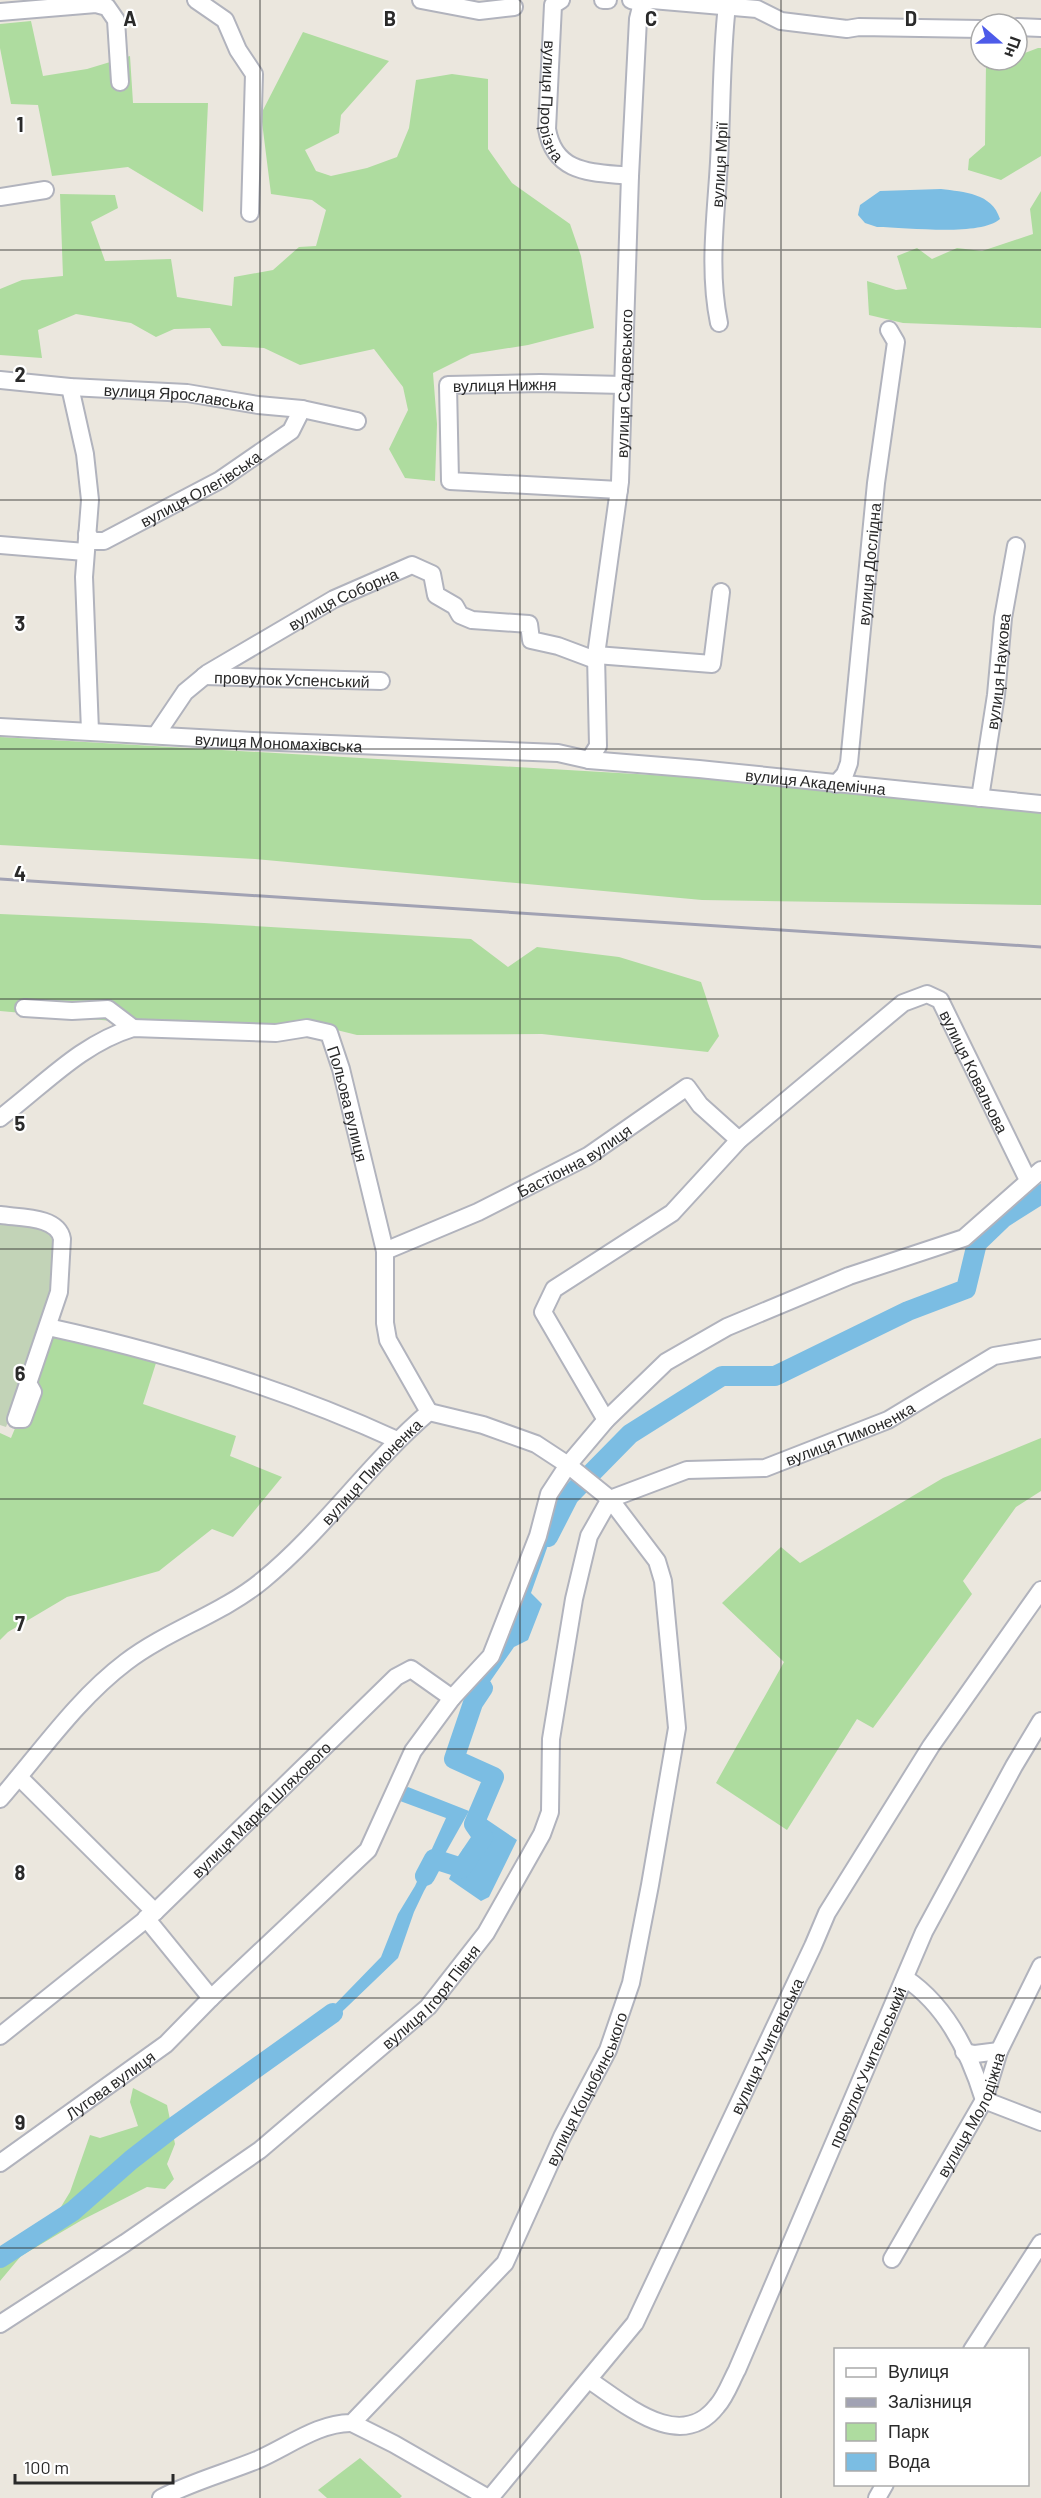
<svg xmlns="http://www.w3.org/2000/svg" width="1041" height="2498" font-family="Barlow,sans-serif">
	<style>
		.green { fill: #aedc9f }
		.cemetery { fill: #c2d3b7 }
		.water { fill: #7bbde3 }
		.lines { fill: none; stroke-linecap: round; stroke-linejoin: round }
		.river { stroke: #7bbde3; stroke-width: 20 }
		.minor-casing { stroke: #b1b3bd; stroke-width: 20 }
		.minor { stroke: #fff; stroke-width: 16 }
		.rail { stroke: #a1a2b3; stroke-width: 3 }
		.grid { fill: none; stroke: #2a2a2a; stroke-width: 1.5; stroke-opacity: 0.55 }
		.labels { text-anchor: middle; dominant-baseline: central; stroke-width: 4.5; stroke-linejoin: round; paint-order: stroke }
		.street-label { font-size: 16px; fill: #2a2a2a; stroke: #fff }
		.grid-label { font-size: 20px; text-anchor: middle; font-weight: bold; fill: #2a2a2a; stroke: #fff; stroke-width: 4.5; stroke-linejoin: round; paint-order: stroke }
	</style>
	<rect width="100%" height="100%" fill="#ebe7de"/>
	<!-- green -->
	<path class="green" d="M31 21 43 76 87 69 130 56 133 103H208L203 212 128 167 52 176 38 105 11 104 0 48V24Z
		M303 32 389 61 341 115 339 133 305 150 316 171 331 176 367 168 397 157 409 128 416 80 452 74 488 79V149L512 183 570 224 581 256 594 328 528 345 471 354 433 373 437 424 435 481 405 478 389 449 408 410 403 387 374 349 300 365 264 348 222 346 210 328 174 329 156 337 131 323 76 314 38 330 42 358 0 355V289L22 280 63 276 60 194 115 195 118 208 91 222 105 261 171 259 177 297 232 306 234 277 273 270 299 247 316 246 326 210 312 200 271 194 261 114Z
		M1038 48H1041V156L1001 180 968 170 969 159 985 145 986 63 1017 60V56Z
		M1041 191V328L903 323 869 315 867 281 896 290 907 289 897 256 917 248 932 259 957 248 982 251 1033 234 1030 209Z
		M0 737 909 790 1041 809V905L702 900 255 859 0 845Z
		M0 914 204 923 471 939 508 967 537 947 619 957 701 982 719 1036 708 1052 542 1034 357 1035 308 1023 263 1030 124 1022 0 1011Z
		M56 1335 156 1363 143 1404 236 1436 230 1456 282 1477 233 1537 212 1529 159 1571 67 1597 8 1632 0 1640V1433L11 1438 52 1339Z
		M1041 1438V1491L1016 1507 963 1581 972 1594 873 1728 857 1719 787 1830 716 1783 784 1662 722 1603 781 1547 800 1563 943 1478Z
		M133 2088 167 2105 175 2144 167 2164 174 2179 165 2189 147 2187 82 2220 21 2256 0 2281V2248L56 2215 70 2192 90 2135 100 2138 138 2126 130 2102Z
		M360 2458 402 2496 400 2498H327L318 2490Z"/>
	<!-- cemetery -->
	<path class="cemetery" d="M0 1220 51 1230 57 1237V1286L6 1427 0 1425Z"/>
	<!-- water -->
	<path class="water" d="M941 189C964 192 992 193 1000 219 979 237 906 227 877 227L865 223 858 215 860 205 880 191Z
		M558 1504V1517L531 1593 542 1604 528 1640 514 1647 487 1686 485 1700 476 1714 464 1706 507 1640 517 1607Z
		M408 1787 469 1811 424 1891 414 1912 398 1958 324 2029 313 2027 381 1957 398 1914 415 1886 446 1818 400 1801 403 1790Z
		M486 1819 517 1840 489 1897 481 1901 449 1879 463 1849 472 1845 480 1828 479 1820Z"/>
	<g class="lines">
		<!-- river -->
		<path class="river" d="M548 1537 569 1496 630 1434 722 1376H775L908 1311 966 1289 977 1243 1003 1218 1041 1194
			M425 1876 434 1859 462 1868 483 1837 474 1824 494 1777 454 1759 473 1703 483 1688
			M0 2258 73 2211 131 2160 171 2129 333 2013"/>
		<defs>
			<g id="minor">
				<path d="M196 0 225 20 238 50 254 74 250 213"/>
				<path d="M421 0 479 11 514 7"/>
				<path id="s1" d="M561 0 553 5 547 129C555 175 593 172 630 176"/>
				<path d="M603 0H608"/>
				<path d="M631 0 642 3 652 0 757 9 781 21 847 29 859 27 981 29"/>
				<path d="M0 12 96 4 107 7 116 20 120 82"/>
				<path d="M1017 27 1041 28"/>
				<path d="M0 197 45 190"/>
				<path id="s2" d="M719 323C708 269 716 216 719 162 722 110 721 58 727 5"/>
				<path id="s3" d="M0 380 70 387 187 393 258 405 302 409 357 421"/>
				<path d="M70 387 85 454 90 500 84 577 90 731"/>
				<path id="s4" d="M619 490 450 481 448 385 540 383 623 385"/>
				<path id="s5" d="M87 534 93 541H104L220 480 291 431 302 409"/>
				<path d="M0 545 85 552"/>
				<path id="s6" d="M204 676 381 681"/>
				<path id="s7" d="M0 727 253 741 558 753 589 760 699 769 1041 804"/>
				<path id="s8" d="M156 735 185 692 208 673 334 599 412 565 432 574 436 595 455 606 460 615 472 620 529 624 531 640 558 646 590 658 596 655 712 664 721 592"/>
				<path id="s9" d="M589 760 598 746 596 655 620 482 630 176 638 19 642 3"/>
				<path id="s10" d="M836 784 845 774 849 763 876 483 896 342 889 330"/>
				<path id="s11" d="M980 798 996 695 1003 618 1016 546"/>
				<path d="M24 1008 72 1011 108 1009 133 1028"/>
				<path id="s12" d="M0 1118C43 1086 80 1044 133 1028L276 1033 307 1028 329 1033 341 1069 385 1251V1323L388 1340 429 1412"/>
				<path d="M0 1215C20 1218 58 1216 62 1239L59 1292 16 1419H23L33 1392 28 1383"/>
				<path id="s13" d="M385 1251 478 1212 588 1156 687 1087 700 1105 739 1140"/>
				<path d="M48 1327C167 1353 286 1389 397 1440"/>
				<path id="s14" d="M606 1420 543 1312 554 1289 672 1213 739 1140 903 1003 927 994 940 1000 1028 1180"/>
				<path id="s15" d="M610 1499 687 1470 765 1468 888 1420 994 1356 1041 1348"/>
				<path d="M19 1777 155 1912"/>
				<path id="s16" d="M0 1799C40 1753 77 1699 126 1662 168 1630 222 1614 263 1580 324 1530 369 1463 429 1412"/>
				<path d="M146 1918 211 1998"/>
				<path d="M905 1978C946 2005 970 2054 984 2100L1041 2122"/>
				<path id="s17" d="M0 2036 155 1912 396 1677 411 1669 452 1698 491 1656 538 1536 549 1494 568 1465 606 1420 666 1362 727 1327 849 1276 964 1238 1041 1170"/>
				<path d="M964 2052 975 2054 999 2051"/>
				<path id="s18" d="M0 2163 166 2044 211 1998 368 1850 413 1751 452 1698"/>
				<path id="s19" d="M892 2259 984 2100 999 2051 1041 1966"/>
				<path id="s20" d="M0 2324 125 2243 260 2150 428 2007 486 1933 542 1834 550 1812 551 1739 574 1599 589 1536 610 1499"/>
				<path d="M972 2350 1041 2243"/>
				<path id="s21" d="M589 2380C624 2403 680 2454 717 2406 726 2396 731 2381 737 2370L924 1932 1014 1766 1041 1721"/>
				<path d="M352 2423 394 2444 488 2498"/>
				<path id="s22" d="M161 2498C191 2482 225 2473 257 2460 287 2447 320 2422 352 2423L505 2263 562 2137 608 2050 631 1983 650 1885 677 1728 663 1581 657 1561 610 1499 568 1465 536 1444 483 1425 429 1412"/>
				<path id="s23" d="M490 2498 635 2323 813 1946 827 1913 931 1746 1041 1590"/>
				<path d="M877 2498 885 2484"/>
			</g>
		</defs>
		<!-- minor casing -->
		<use href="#minor" class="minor-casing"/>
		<!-- minor -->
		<use href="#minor" class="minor"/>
		<!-- rail -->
		<path class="rail" d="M0 879 1041 947"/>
	</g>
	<!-- grid -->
	<path class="grid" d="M260 0V2498M520 0V2498M781 0V2498M0 250H1041M0 500H1041M0 749H1041M0 999H1041M0 1249H1041M0 1499H1041M0 1749H1041M0 1998H1041M0 2248H1041"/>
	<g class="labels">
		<!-- street labels -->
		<g class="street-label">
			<text stroke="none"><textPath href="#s1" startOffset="106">вулиця Прорізна</textPath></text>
			<text stroke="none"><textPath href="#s2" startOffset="159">вулиця Мрії</textPath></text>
			<text stroke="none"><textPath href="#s9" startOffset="381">вулиця Садовського</textPath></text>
			<text stroke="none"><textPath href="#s4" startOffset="322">вулиця Нижня</textPath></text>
			<text stroke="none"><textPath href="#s3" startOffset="180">вулиця Ярославська</textPath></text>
			<text stroke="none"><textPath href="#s5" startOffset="130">вулиця Олегівська</textPath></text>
			<text stroke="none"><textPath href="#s10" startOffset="225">вулиця Дослідна</textPath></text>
			<text stroke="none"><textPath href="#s8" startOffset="236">вулиця Соборна</textPath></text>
			<text stroke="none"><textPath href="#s11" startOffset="128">вулиця Наукова</textPath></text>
			<text stroke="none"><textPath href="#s6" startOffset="88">провулок Успенський</textPath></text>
			<text stroke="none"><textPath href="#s7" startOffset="279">вулиця Мономахівська</textPath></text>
			<text stroke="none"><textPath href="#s7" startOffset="818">вулиця Академічна</textPath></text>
			<text stroke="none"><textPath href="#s14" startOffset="723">вулиця Ковальова</textPath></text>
			<text stroke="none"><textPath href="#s12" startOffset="432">Польова вулиця</textPath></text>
			<text stroke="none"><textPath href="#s13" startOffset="210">Бастіонна вулиця</textPath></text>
			<text stroke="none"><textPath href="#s15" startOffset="252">вулиця Пимоненка</textPath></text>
			<text stroke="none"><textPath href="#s16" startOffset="500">вулиця Пимоненка</textPath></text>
			<text stroke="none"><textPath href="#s17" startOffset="346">вулиця Марка Шляхового</textPath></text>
			<text stroke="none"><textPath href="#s20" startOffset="543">вулиця Ігоря Півня</textPath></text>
			<text stroke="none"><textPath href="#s23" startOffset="534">вулиця Учительська</textPath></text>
			<text stroke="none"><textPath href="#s21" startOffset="518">провулок Учительський</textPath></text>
			<text stroke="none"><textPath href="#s18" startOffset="135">Лугова вулиця</textPath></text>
			<text stroke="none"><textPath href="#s22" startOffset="620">вулиця Коцюбинського</textPath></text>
			<text stroke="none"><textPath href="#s19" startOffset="165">вулиця Молодіжна</textPath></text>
		</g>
	</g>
	<g class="grid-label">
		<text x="130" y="26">A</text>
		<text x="390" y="26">B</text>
		<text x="651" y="26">C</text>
		<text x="911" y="26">D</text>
		<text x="20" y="132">1</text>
		<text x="20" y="382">2</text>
		<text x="20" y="631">3</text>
		<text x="20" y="881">4</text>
		<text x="20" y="1131">5</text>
		<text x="20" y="1381">6</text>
		<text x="20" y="1631">7</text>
		<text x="20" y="1880">8</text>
		<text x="20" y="2130">9</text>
	</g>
	<!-- legend -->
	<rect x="834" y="2348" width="195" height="138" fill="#ffffff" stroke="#aaaaaa" stroke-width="1.5"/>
	<rect x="846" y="2368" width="30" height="9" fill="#ffffff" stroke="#aaaaaa" stroke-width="1.5"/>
	<text x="888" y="2378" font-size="18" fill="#2a2a2a">Вулиця</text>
	<rect x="846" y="2398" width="30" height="9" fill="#a1a2b3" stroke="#aaaaaa" stroke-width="1.5"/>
	<text x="888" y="2408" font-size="18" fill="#2a2a2a">Залізниця</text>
	<rect x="846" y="2423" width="30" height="18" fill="#aedc9f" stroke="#aaaaaa" stroke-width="1.5"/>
	<text x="888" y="2438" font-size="18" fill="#2a2a2a">Парк</text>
	<rect x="846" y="2453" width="30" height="18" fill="#7bbde3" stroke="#aaaaaa" stroke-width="1.5"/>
	<text x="888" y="2468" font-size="18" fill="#2a2a2a">Вода</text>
	<!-- north arrow -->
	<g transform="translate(999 42) rotate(110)"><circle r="28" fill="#ffffff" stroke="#aaaaaa" stroke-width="1.5"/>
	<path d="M0-4.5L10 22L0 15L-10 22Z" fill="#4d5be9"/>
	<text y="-9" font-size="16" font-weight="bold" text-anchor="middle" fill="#2a2a2a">Пн</text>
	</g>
	<!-- scale -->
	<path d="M15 2474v9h158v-9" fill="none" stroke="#2a2a2a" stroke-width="3"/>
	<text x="24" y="2474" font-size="18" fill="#2a2a2a" stroke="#ffffff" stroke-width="4.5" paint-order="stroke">100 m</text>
</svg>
